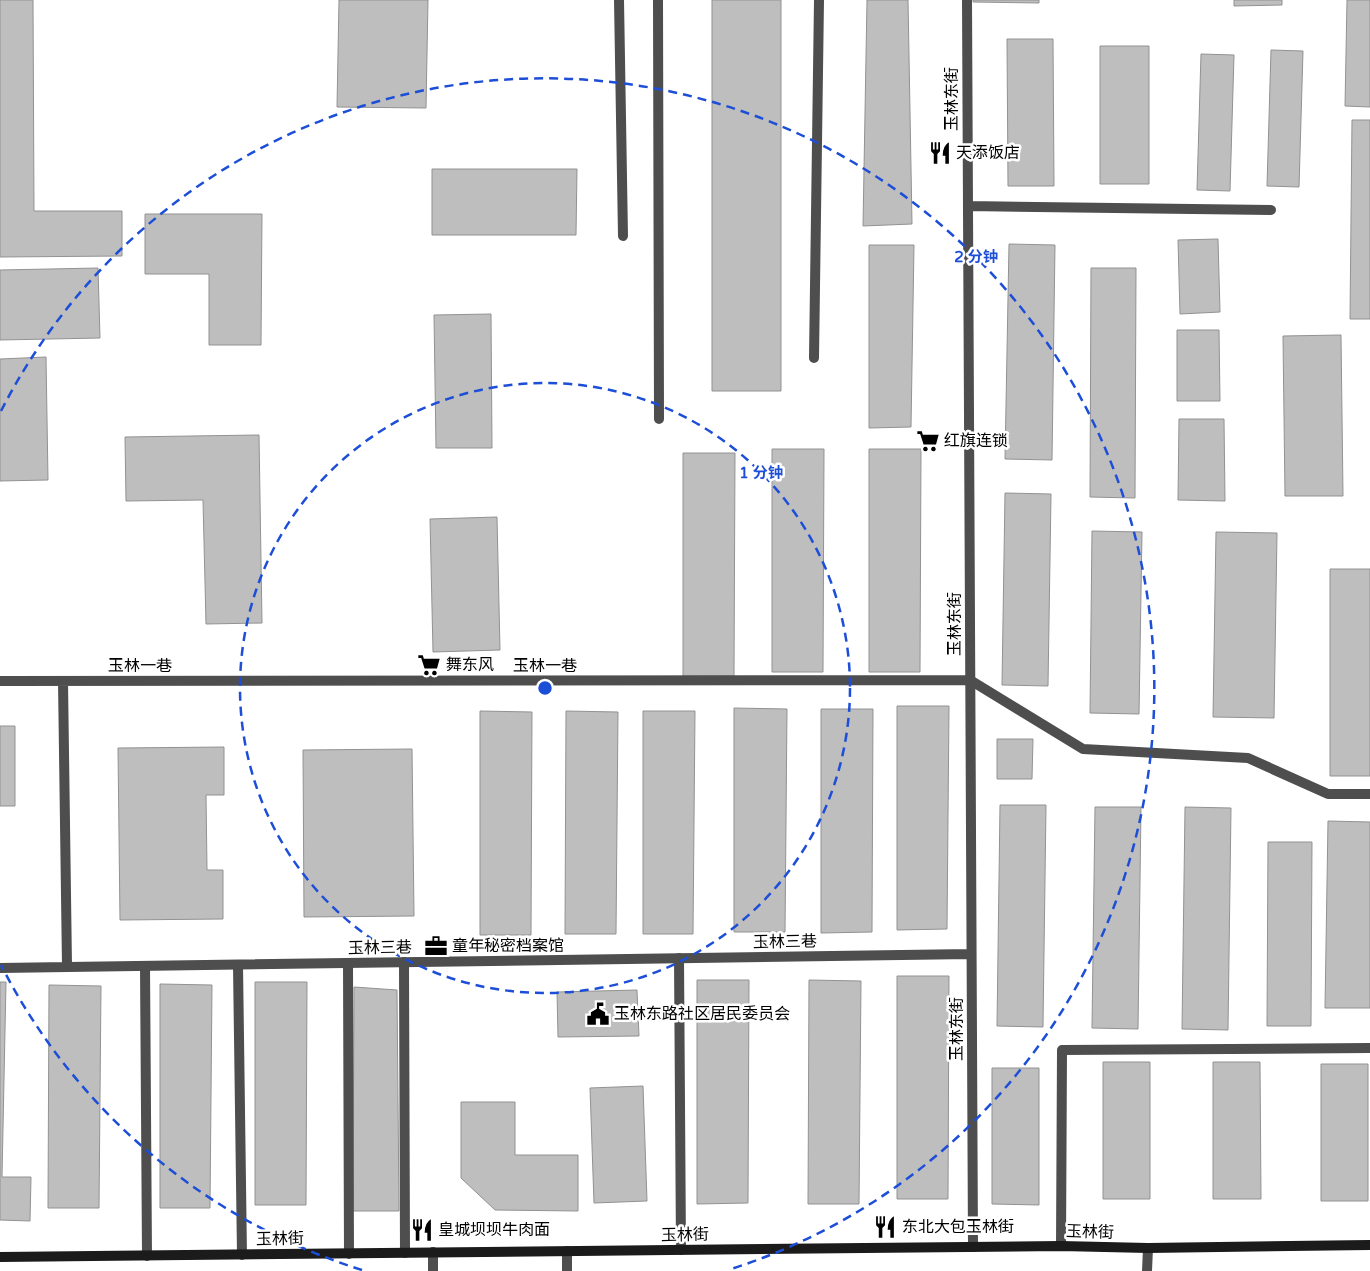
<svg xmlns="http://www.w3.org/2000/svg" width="1370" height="1271" font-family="'Varela Round','Noto Sans SC',sans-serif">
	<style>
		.building { fill: #bebebe; stroke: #929292 }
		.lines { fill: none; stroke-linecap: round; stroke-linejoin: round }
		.lane { stroke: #4e4e4e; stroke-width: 10 }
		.street { stroke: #4e4e4e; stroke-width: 10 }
		.secondary { stroke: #1b1b1b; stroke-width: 10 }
		.ring { fill: none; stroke: #1d4ed8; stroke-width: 2.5; stroke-dasharray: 9 6 }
		.labels { text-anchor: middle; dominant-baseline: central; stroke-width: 5; stroke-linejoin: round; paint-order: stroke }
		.street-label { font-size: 16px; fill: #000; stroke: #fff }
		.poi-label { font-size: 16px; fill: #000; stroke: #fff; text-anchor: start }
		.centre { fill: #1d4ed8; stroke: #fff; stroke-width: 2.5 }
		.ring-label { font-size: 15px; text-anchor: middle; font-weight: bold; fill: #1d4ed8; stroke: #fff; stroke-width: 5; stroke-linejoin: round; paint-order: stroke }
	</style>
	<rect width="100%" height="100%" fill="#fff"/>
	<!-- building -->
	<path class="building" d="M0 0H33L34 211H122V256L0 257Z
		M339 0H428L426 108 337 107Z
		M712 0H781V391H712Z
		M867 0H908L912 224 863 226Z
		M973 0H1039V3L973 2Z
		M1234 0H1282V5L1234 6Z
		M1347 0H1370V107L1345 106Z
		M1007 39H1053L1054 186H1008Z
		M1100 46H1149V184H1100Z
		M1271 50 1303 51 1299 187 1267 186Z
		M1201 54 1234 55 1230 191 1197 190Z
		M1352 120H1370V319H1350Z
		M432 169H577L576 235H432Z
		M145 214H262L261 345H209V274H145Z
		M1218 239 1220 312 1180 314 1178 240Z
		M1009 244 1055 245 1052 460 1005 459Z
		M869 245H914L911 427 869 428Z
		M98 268 100 338 0 340V270Z
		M1091 268H1136L1135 498 1090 497Z
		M491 314 492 448H436L434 315Z
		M1177 330H1219L1220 401H1177Z
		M1341 335 1343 496H1285L1283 336Z
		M46 357 48 480 0 481V359Z
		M1179 419H1224L1225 501 1178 500Z
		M259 435 262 623 206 624 203 500 126 501 125 437Z
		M772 449H824L823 672H772Z
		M869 449H921L920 672H869Z
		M683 453H735L734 676H683Z
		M1005 493 1051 494 1048 686 1002 685Z
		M497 517 500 650 433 652 430 519Z
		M1092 531 1142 532 1139 714 1090 713Z
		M1216 532 1277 533 1274 718 1213 717Z
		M1330 569H1370V776H1330Z
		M897 706H949L947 929 897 930Z
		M734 708 787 709 785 932H734Z
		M821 709H873L872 932 821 933Z
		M480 711 532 712 531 935H480Z
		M566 711 618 712 616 934H565Z
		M643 711H695L693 934H643Z
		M0 726H15V806H0Z
		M997 739H1033L1032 779H997Z
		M224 747V795H206L207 870H223V919L120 920 118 748Z
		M412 749 414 916 304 917 303 750Z
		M1000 805H1046L1043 1027 997 1026Z
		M1095 807H1141L1138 1029 1092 1028Z
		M1185 807 1231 808 1228 1030 1182 1029Z
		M1328 821 1370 822V1008H1325Z
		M1268 842H1312L1311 1026H1267Z
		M897 976H949L948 1199H897Z
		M697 980H749L748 1203 697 1204Z
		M809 980 861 981 859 1204H808Z
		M0 982H6L2 1177H31L30 1221 0 1220Z
		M255 982H307L306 1205H255Z
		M160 984 212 985 210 1208H160Z
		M49 985 101 986 99 1208H48Z
		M354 987 397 990 399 1211H353Z
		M637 990 639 1036 558 1037 557 992Z
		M1103 1062H1150V1199H1103Z
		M1213 1062H1260L1261 1199H1213Z
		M1321 1064H1368V1201H1321Z
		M992 1068H1039V1205L992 1204Z
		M643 1086 647 1201 594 1203 590 1088Z
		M461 1102H515V1155H578V1211L495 1210 461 1178Z"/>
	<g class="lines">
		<!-- lane -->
		<path class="lane" d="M970 680 1083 749 1248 758 1328 794H1370
			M679 958 681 1250
			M404 962 405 1253
			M348 963 349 1254
			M238 965 242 1255
			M145 966 147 1256
			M1061 1246 1062 1050 1370 1048"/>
		<!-- street -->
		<path class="street" d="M619 0 623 236
			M658 0 659 419
			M967 0 973 1247
			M968 206 1271 210
			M814 358 819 0
			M0 681 970 680
			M63 681 67 966
			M0 968 971 954
			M567 1251V1271
			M433 1252V1271
			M1147 1271 1148 1248"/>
		<!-- secondary -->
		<path class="secondary" d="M0 1257 1061 1246 1148 1248 1370 1245"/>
	</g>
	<!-- distance rings -->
	<g class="ring">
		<circle cx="545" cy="688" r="305"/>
		<path d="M362 1270A610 610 0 0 1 1 965M1 411A610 610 0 1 1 728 1270"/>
	</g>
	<!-- icons -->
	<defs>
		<symbol id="restaurant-bare" viewBox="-9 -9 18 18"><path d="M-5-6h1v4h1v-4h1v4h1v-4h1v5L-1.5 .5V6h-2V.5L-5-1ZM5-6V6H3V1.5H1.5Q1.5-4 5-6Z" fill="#000" stroke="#fff" stroke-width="2.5" paint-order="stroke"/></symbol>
		<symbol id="supermarket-bare" viewBox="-9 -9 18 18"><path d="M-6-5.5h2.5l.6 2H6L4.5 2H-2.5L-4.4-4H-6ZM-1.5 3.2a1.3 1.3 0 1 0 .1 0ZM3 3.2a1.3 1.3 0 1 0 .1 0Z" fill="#000" stroke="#fff" stroke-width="2.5" paint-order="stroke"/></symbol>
		<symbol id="office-bare" viewBox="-9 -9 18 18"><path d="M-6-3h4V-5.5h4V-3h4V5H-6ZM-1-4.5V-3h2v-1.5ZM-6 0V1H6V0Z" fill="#000" stroke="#fff" stroke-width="2.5" paint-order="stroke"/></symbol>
		<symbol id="civic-bare" viewBox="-9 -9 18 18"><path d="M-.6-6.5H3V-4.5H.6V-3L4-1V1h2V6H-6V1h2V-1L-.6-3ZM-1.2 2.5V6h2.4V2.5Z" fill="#000" stroke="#fff" stroke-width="2.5" paint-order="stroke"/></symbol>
	</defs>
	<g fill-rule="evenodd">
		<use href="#restaurant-bare" x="924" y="137" width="32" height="32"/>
		<use href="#supermarket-bare" x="912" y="425" width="32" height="32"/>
		<use href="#supermarket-bare" x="413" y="649" width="32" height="32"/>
		<use href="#office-bare" x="420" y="930" width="32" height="32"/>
		<use href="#civic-bare" x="582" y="998" width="32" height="32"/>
		<use href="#restaurant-bare" x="869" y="1211" width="32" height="32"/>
		<use href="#restaurant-bare" x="406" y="1214" width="32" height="32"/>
	</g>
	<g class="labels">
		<!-- street labels -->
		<g class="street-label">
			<text transform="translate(952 99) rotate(-90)">玉林东街</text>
			<text transform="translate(955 624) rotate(-90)">玉林东街</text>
			<text x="140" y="666">玉林一巷</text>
			<text x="545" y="666">玉林一巷</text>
			<text transform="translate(785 942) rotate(-1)">玉林三巷</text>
			<text transform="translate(380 948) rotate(-1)">玉林三巷</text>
			<text transform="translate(957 1029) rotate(-90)">玉林东街</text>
			<text transform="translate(1090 1232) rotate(2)">玉林街</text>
			<text transform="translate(685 1235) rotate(-1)">玉林街</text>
			<text transform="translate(280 1239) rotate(-1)">玉林街</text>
		</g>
		<!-- poi labels -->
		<g class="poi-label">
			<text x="956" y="153">天添饭店</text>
			<text x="944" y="441">红旗连锁</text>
			<text x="446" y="665">舞东风</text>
			<text x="452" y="946">童年秘密档案馆</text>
			<text x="614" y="1014">玉林东路社区居民委员会</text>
			<text x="902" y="1227">东北大包玉林街</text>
			<text x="438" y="1230">皇城坝坝牛肉面</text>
		</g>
	</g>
	<circle cx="545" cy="688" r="8" class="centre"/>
	<g class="ring-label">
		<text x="976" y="262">2 分钟</text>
		<text x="761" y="478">1 分钟</text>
	</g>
</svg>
